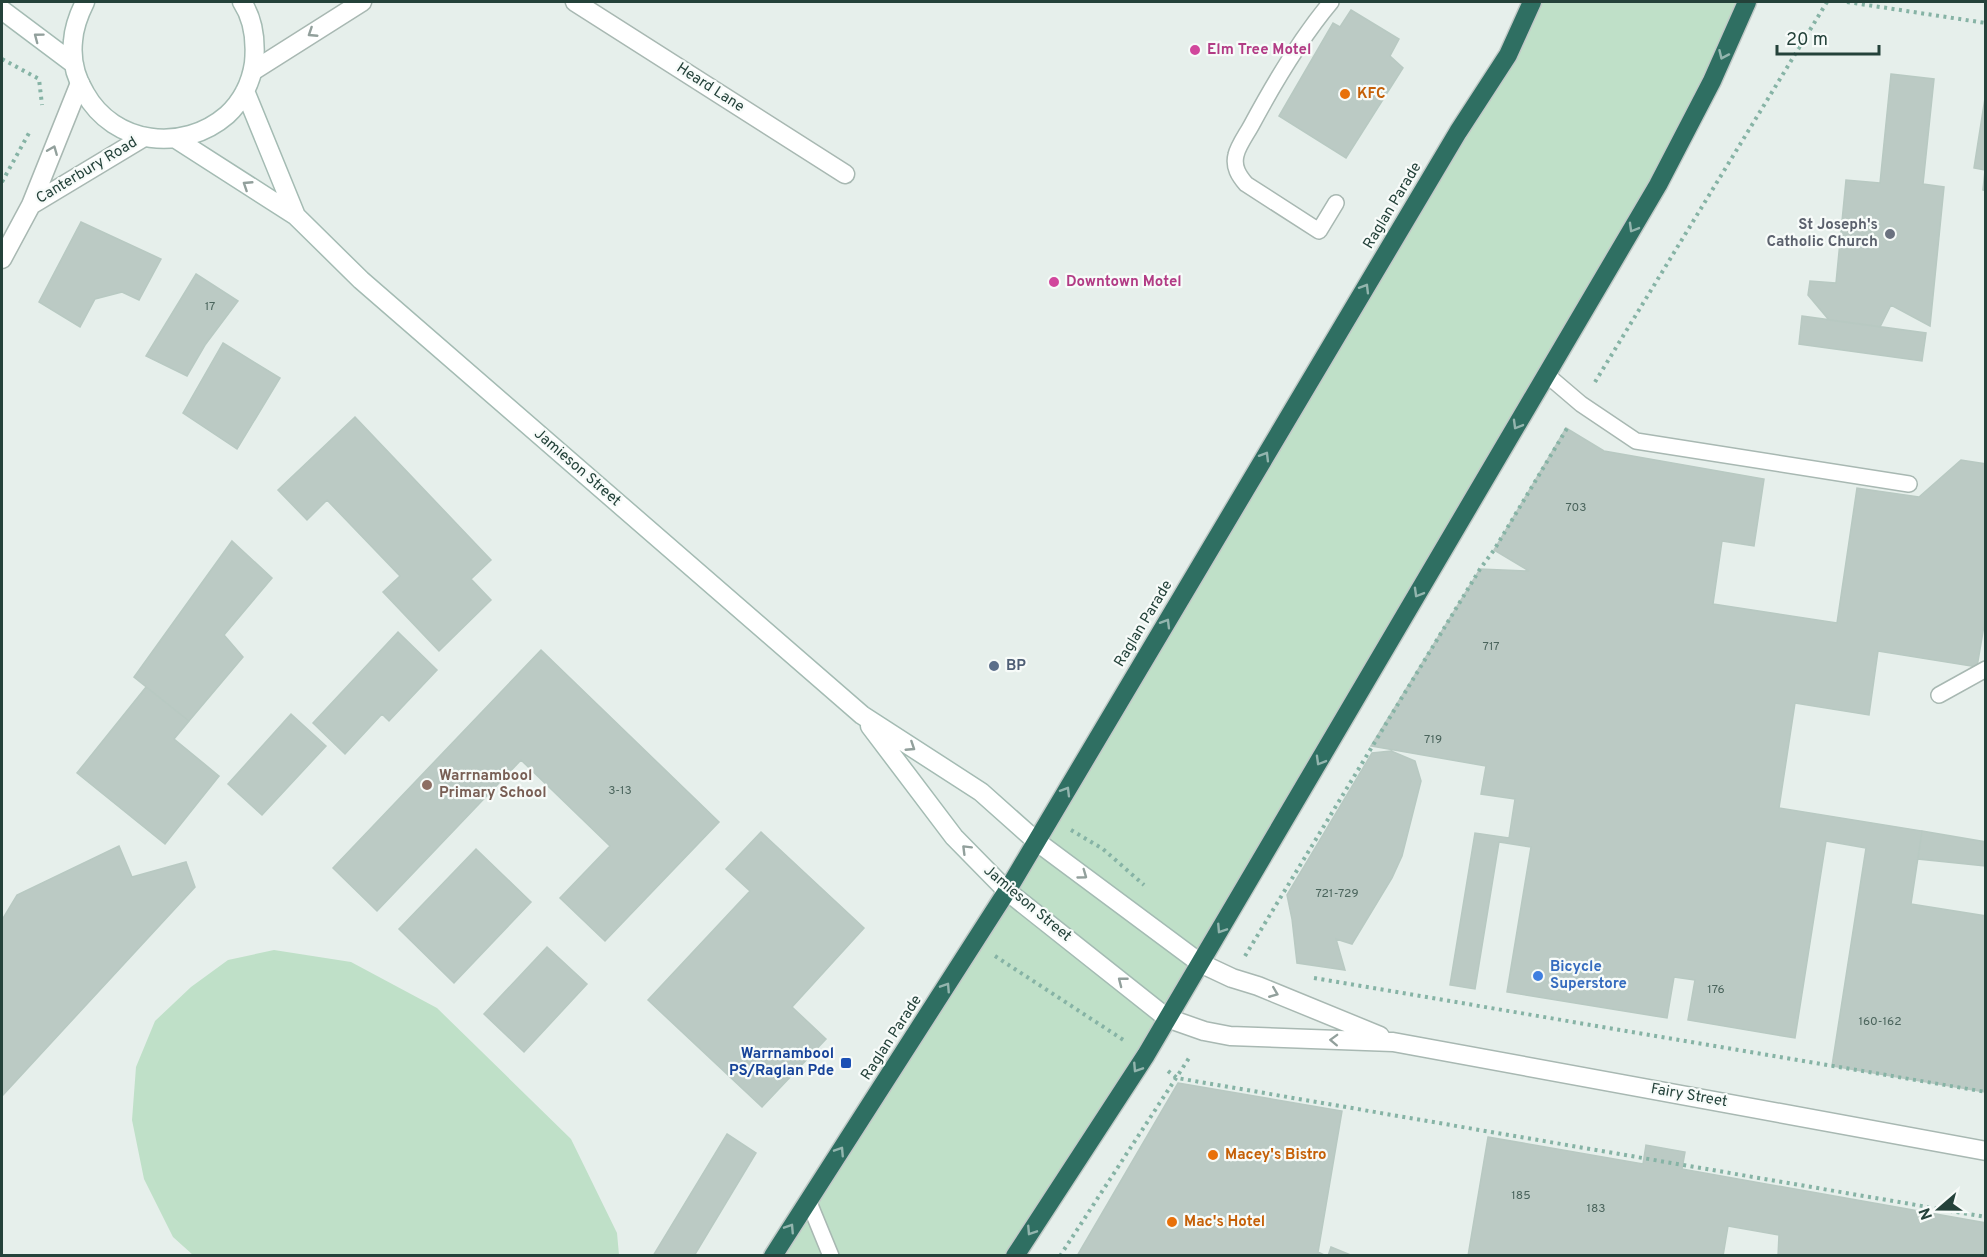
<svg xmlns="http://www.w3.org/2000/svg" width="1987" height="1257" font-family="Overpass,sans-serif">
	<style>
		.green { fill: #bfe0c8 }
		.building { fill: #bbcac4; stroke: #b8c9c2; stroke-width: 1.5 }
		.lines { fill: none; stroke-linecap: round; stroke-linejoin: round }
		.lane-casing { stroke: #a8b8b2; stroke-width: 18 }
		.street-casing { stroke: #a8b8b2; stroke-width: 21 }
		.secondary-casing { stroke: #a4bbb3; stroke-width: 21 }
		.highway-casing { stroke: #c2cac8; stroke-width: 21 }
		.path { stroke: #86b3a5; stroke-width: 4; stroke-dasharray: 3 4.5; stroke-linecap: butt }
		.lane { stroke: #fff; stroke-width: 15 }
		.street { stroke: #fff; stroke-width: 18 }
		.secondary { stroke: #fff; stroke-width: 18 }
		.highway { stroke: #2f6f62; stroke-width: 18 }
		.oneway { stroke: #92a09c }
		.oneway2 { stroke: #93b5ae }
		.hotel-dot { fill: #d1479c; stroke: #f7fbf9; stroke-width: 2 }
		.food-dot { fill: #e8710a; stroke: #f7fbf9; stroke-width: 2 }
		.worship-dot { fill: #6b7280; stroke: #f7fbf9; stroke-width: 2 }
		.service-dot { fill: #5c6f8a; stroke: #f7fbf9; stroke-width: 2 }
		.education-dot { fill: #8d6e63; stroke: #f7fbf9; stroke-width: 2 }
		.shop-dot { fill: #3f7fe0; stroke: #f7fbf9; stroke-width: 2 }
		.transit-dot { fill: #1a4fb4; stroke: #f7fbf9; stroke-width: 2 }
		.labels { text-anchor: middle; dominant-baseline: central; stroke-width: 4.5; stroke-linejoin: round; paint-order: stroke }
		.number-label { font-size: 12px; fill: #4a645c }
		.hotel-label { font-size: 15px; font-weight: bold; fill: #b23c85; stroke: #f7fbf9; text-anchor: start }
		.street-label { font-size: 15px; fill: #24423a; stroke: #f7fbf9 }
		.food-label { font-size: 15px; font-weight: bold; fill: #c56008; stroke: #f7fbf9; text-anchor: start }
		.worship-label { font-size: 15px; font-weight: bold; fill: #5b616d; stroke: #f7fbf9; text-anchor: end }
		.service-label { font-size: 15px; font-weight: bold; fill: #4e5e75; stroke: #f7fbf9; text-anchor: start }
		.education-label { font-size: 15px; font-weight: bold; fill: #785e54; stroke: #f7fbf9; text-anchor: start }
		.shop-label { font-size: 15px; font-weight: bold; fill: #366cbe; stroke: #f7fbf9; text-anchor: start }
		.transit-label { font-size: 15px; font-weight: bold; fill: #164399; stroke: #f7fbf9; text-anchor: end }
	</style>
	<rect width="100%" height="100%" fill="#e6efeb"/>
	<!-- green -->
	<path class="green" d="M1531 2H1747L1712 81 1211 944 1015 1255 773 1256 975 943Z
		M274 950 351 962 437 1008 571 1139 617 1233 619 1255H193L173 1237 144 1179 132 1120 136 1067 155 1021 191 987 228 960Z"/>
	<!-- building -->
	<path class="building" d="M1351 10 1399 39 1390 56 1403 68 1346 158 1279 116 1333 23 1340 27Z
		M1891 74 1934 79 1923 184 1944 187 1930 326 1891 305 1880 327 1829 320 1808 295 1810 281 1836 283 1846 180 1880 183Z
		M1985 98H1986V191L1983 190 1985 170 1974 168Z
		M81 222 161 259 139 300 122 292 95 299 80 327 39 302Z
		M196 274 238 301 205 345 187 376 146 356Z
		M1802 316 1926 333 1922 361 1799 344Z
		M223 343 280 378 237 449 183 413Z
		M355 417 491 560 471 579 491 600 439 651 383 592 400 576 327 500 307 520 278 490Z
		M1566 428 1604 451 1764 479 1754 546 1722 541 1713 604 1837 623 1857 488 1919 497 1961 460 1986 464V614L1977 667 1878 651 1869 715 1795 703 1779 808 1922 831 1911 904 1986 916V1092L1832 1066 1866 848 1826 841 1795 1038 1688 1020 1695 980 1674 977 1667 1018 1507 992 1531 847 1499 842 1475 989 1450 985 1475 833 1509 838 1515 799 1481 794 1486 766 1371 746 1480 569 1529 571 1494 550Z
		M232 541 272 578 224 635 243 657 189 721 134 677Z
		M398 632 437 670 389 721 382 714 345 754 313 723Z
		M541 650 719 822 605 941 560 898 610 846 521 760 377 911 333 868Z
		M146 687 189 721 174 739 219 776 165 844 77 773Z
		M291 714 326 746 262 815 228 784Z
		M1391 751 1415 761 1421 781 1402 856 1392 878 1352 944 1336 939 1345 970 1297 963 1292 919 1287 895 1372 753Z
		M1922 831 1986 842 1985 866 1918 859Z
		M761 832 864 928 792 1007 826 1039 762 1107 648 1000 750 891 726 869Z
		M119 846 132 877 186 862 195 887 2 1096V920L17 895Z
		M476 849 531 902 454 983 399 929Z
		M547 947 587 984 524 1052 484 1014Z
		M1178 1083 1342 1111 1318 1252 1326 1256H1077Z
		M727 1134 756 1153 694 1256H653Z
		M1488 1137 1643 1164 1646 1145 1685 1152 1682 1169 1986 1223V1256H1778L1779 1235 1728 1226 1723 1256H1468Z
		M1331 1247 1353 1256H1328Z"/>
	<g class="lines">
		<defs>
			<path id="lane" d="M1331 2C1300 39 1274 83 1251 126 1246 135 1238 146 1236 155 1233 167 1239 176 1246 184L1319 231 1336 203
				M1547 375 1581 404 1636 441 1909 484
				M1939 695 1986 669
				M808 1200 831 1256"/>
			<path id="street" d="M575 2 845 174
				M253 71 362 2
				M31 205 144 137
				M2 259 31 205 80 83
				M1200 963 1232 978 1258 986 1380 1036
				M1167 1018 1204 1031 1230 1036 1393 1042 1986 1151"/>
			<path id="secondary" d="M85 2C79 14 74 26 73 41 71 59 76 78 85 93 114 145 183 153 227 115 241 102 251 83 254 63 256 42 254 20 242 2
				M2 10 74 64
				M245 91 296 216
				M176 139 296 216 361 280 862 715 981 792 1036 841 1200 963
				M870 726 954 837 1007 891 1167 1018"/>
			<path id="highway" d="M773 1256 1007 891 1458 132 1508 55 1532 2
				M1015 1256 1146 1055 1658 185 1712 81 1747 2"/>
		</defs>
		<!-- lane casing -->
		<use href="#lane" class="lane-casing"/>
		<!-- street casing -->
		<use href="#street" class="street-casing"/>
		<!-- secondary casing -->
		<use href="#secondary" class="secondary-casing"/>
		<!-- highway casing -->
		<use href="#highway" class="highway-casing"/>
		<!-- path -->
		<path class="path" d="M1847 2 1986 23
			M2 59 39 79 42 105
			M2 182 29 133
			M1595 382 1827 2
			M1071 830 1103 849 1144 885
			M995 956 1125 1041
			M1245 956 1480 569 1494 550 1569 425
			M1314 978 1986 1092
			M1168 1071 1177 1078 1986 1217
			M1060 1256 1191 1055"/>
		<!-- lane -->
		<use href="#lane" class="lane"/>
		<!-- street -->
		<use href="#street" class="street"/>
		<!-- secondary -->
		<use href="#secondary" class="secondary"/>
		<!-- highway -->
		<use href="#highway" class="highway"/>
	</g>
	<!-- one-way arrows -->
	<defs><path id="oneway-chevron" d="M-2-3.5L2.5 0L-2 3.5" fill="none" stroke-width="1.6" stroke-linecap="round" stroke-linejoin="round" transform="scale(1.5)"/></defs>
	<g class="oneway">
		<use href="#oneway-chevron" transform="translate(312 33) rotate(147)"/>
		<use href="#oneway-chevron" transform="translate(38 37) rotate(-143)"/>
		<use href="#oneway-chevron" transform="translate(53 150) rotate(-68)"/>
		<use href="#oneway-chevron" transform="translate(247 185) rotate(-147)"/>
		<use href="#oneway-chevron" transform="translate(911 747) rotate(33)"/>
		<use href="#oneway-chevron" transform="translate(966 849) rotate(-135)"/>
		<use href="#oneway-chevron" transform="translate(1083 875) rotate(36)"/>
		<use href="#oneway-chevron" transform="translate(1122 981) rotate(-142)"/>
		<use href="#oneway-chevron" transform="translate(1274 993) rotate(22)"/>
		<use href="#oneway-chevron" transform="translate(1334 1040) rotate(-178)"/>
	</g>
	<g class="oneway2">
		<use href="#oneway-chevron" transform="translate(1723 55) rotate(114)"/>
		<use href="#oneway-chevron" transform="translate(1633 228) rotate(120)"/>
		<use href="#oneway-chevron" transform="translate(1365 288) rotate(-59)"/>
		<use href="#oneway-chevron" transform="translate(1517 425) rotate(120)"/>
		<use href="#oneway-chevron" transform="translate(1265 456) rotate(-59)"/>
		<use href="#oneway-chevron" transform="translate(1418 593) rotate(120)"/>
		<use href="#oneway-chevron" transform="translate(1166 623) rotate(-59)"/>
		<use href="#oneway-chevron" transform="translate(1320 761) rotate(120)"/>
		<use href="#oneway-chevron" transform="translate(1066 791) rotate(-59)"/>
		<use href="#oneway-chevron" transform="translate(1221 929) rotate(123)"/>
		<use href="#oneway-chevron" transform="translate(946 987) rotate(-57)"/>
		<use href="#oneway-chevron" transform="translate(1137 1068) rotate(123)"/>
		<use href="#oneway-chevron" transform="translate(840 1151) rotate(-57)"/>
		<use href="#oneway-chevron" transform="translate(790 1228) rotate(-57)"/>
		<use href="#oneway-chevron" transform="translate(1031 1231) rotate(123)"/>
	</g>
	<!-- markers -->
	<g class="hotel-dot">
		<circle cx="1195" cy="50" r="6"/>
		<circle cx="1054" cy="282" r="6"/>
	</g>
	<g class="food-dot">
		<circle cx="1345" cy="94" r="6"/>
		<circle cx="1213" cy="1155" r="6"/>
		<circle cx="1172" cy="1222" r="6"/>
	</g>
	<circle class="worship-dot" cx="1890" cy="234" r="6"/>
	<circle class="service-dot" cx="994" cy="666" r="6"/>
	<circle class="education-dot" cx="427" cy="785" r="6"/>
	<circle class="shop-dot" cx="1538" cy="976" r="6"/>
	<rect class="transit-dot" x="840" y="1057" width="12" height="12" rx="3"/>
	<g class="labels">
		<!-- number labels -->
		<g class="number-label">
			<text x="210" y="307">17</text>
			<text x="1576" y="508">703</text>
			<text x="1491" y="647">717</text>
			<text x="1433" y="740">719</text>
			<text x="620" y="791">3-13</text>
			<text x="1337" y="894">721-729</text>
			<text x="1716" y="990">176</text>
			<text x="1880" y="1022">160-162</text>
			<text x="1521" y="1196">185</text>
			<text x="1596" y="1209">183</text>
		</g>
		<!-- hotel labels -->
		<g class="hotel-label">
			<text x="1207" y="50">Elm Tree Motel</text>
			<text x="1066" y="282">Downtown Motel</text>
		</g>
		<!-- street labels -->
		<g class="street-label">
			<text transform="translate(710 88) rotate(33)">Heard Lane</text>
			<text transform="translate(87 171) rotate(-31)">Canterbury Road</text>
			<text transform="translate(1393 206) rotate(-59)">Raglan Parade</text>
			<text transform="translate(577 468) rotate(41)">Jamieson Street</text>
			<text transform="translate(1144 624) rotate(-59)">Raglan Parade</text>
			<text transform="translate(1027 904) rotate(40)">Jamieson Street</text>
			<text transform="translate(892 1038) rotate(-57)">Raglan Parade</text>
			<text transform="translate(1689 1096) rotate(10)">Fairy Street</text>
		</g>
		<!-- food labels -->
		<g class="food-label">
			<text x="1357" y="94">KFC</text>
			<text x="1225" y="1155">Macey's Bistro</text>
			<text x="1184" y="1222">Mac's Hotel</text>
		</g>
		<!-- worship labels -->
		<g class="worship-label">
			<text x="1878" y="225">St Joseph's<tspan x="1878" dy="17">Catholic Church</tspan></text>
		</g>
		<!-- service labels -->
		<g class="service-label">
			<text x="1006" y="666">BP</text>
		</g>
		<!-- education labels -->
		<g class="education-label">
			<text x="439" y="776">Warrnambool<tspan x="439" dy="17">Primary School</tspan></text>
		</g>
		<!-- shop labels -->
		<g class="shop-label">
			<text x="1550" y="967">Bicycle<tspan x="1550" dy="17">Superstore</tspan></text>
		</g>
		<!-- transit labels -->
		<g class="transit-label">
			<text x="834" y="1054">Warrnambool<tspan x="834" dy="17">PS/Raglan Pde</tspan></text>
		</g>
	</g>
	<!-- border -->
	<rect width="1987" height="1257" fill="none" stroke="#24423a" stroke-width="6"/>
	<!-- north arrow -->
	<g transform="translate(1939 1209) rotate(250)" stroke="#f7fbf9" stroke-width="4.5" paint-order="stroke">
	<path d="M0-4.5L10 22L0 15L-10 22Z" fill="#24423a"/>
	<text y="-9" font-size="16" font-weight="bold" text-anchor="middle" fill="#24423a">N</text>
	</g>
	<!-- scale -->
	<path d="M1777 45v9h102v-9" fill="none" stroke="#24423a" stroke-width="3"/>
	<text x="1786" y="45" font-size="18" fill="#24423a" stroke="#f7fbf9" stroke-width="4.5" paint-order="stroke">20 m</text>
</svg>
